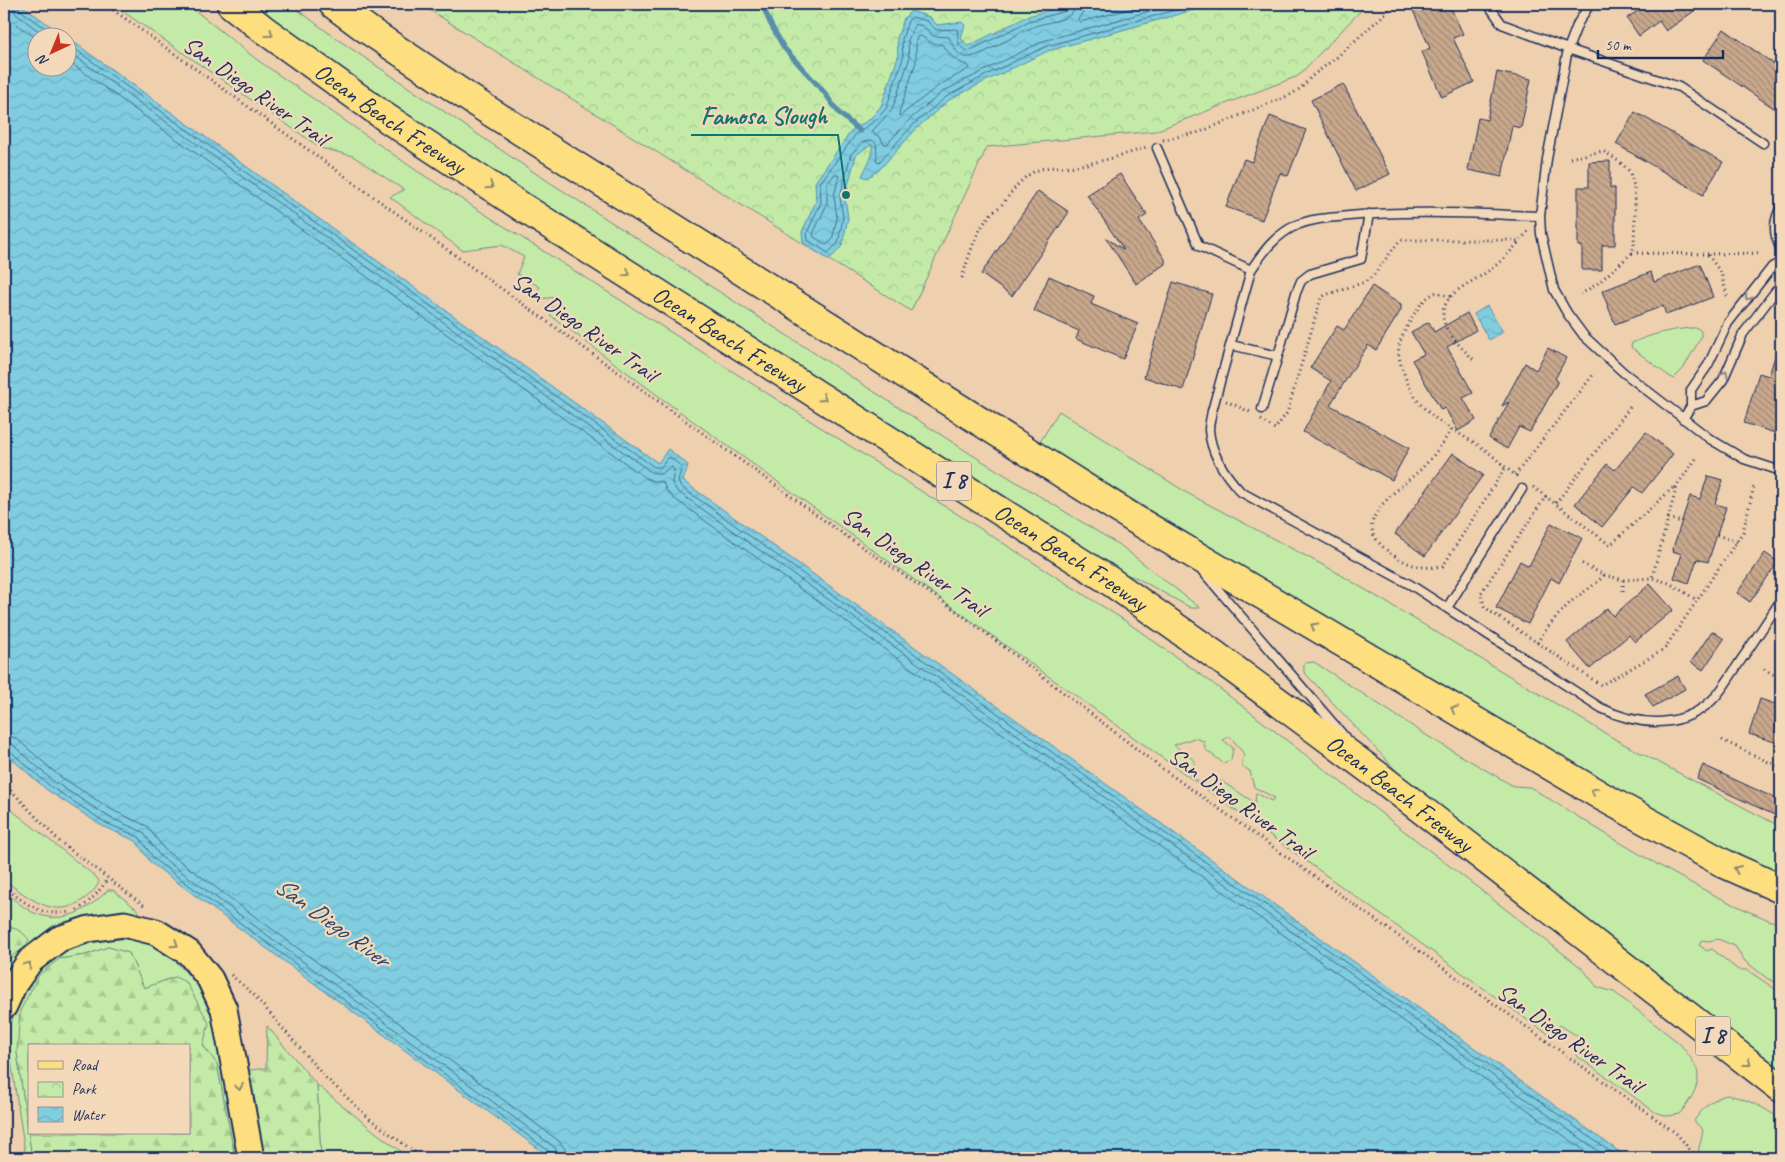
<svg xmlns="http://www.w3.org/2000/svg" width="1785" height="1162" font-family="Caveat,sans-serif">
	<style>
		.grass { fill: #c3eba7; stroke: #6f8d82; fill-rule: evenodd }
		.forest { fill: url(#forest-firs); stroke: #6f8d82; fill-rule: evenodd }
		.park { fill: url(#park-crowns); stroke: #6f8d82 }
		.water { fill: url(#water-waves); stroke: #588eab }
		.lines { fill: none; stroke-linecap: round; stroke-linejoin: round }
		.shore { stroke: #436e92; stroke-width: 1 }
		.stream { stroke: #588eab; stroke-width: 5 }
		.building { fill: url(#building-back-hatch); stroke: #1b2f5e }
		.lane-casing { stroke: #1b2f5e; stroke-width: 11 }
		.primary-casing { stroke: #1b2f5e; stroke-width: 29 }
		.highway-casing { stroke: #1b2f5e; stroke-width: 31 }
		.path { stroke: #1b2f5e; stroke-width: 3; stroke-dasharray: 1 4; stroke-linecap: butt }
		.lane { stroke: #f3d9ba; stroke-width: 8 }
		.primary { stroke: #fedf80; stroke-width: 25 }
		.highway { stroke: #fedf80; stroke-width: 28 }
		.oneway { stroke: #8c876f }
		.oneway2 { stroke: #87848c }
		.labels { text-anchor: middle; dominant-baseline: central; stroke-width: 4.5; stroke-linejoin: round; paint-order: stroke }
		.shield { fill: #f3d9ba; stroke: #5c627a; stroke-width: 1 }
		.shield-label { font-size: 22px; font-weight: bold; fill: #1b2f5e }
		.street-label { font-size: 24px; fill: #1b2f5e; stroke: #f3d9ba }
		.water-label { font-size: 25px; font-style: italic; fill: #2a4771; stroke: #f3d9ba }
		.leader { fill: none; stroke: #0f766e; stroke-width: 2 }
		.callout-dot { fill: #0f766e; stroke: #f3d9ba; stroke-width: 2 }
		.callout-label { font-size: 25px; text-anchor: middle; font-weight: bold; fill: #0f766e; stroke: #f3d9ba; stroke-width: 4.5; stroke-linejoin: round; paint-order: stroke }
	</style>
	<defs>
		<pattern id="forest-firs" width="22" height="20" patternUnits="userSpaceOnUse" patternTransform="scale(1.25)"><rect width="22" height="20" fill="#c3eba7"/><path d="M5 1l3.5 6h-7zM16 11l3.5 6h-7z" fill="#a7ca92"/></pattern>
		<pattern id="park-crowns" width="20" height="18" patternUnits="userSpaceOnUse" patternTransform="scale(1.25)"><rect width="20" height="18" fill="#c3eba7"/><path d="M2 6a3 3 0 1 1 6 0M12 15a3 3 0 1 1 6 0" fill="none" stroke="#a7ca92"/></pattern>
		<pattern id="water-waves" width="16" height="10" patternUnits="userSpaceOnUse" patternTransform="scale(1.25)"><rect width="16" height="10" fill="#80cddf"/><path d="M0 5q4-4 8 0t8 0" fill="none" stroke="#6eb0c2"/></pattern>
		<pattern id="building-back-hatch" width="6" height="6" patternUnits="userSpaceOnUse" patternTransform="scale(1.25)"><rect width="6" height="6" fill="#c9a88c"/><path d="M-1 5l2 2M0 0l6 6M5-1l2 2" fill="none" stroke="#a28976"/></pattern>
	</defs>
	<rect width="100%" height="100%" fill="#eecfae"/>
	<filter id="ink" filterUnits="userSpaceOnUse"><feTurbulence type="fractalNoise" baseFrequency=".02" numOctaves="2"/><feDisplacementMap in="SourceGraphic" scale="10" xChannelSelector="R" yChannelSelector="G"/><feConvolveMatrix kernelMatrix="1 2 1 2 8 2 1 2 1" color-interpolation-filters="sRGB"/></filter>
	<g filter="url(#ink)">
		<!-- grass -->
		<path class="grass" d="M112 4H187L256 59 417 171 1124 620 1211 682 1583 969 1597 987 1614 992 1679 1043C1685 1050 1697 1065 1698 1074 1699 1088 1688 1104 1679 1114L1668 1116 1655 1112 1577 1056 1575 1050 1582 1039 1560 1025 1550 1034 1536 1026 672 406 550 315 551 308 560 304 558 297 537 299 534 296 540 287 517 274 524 257 502 245 462 250 390 197 404 190 353 156 321 148ZM1230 736 1244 754 1242 766 1250 771 1254 787 1275 798 1271 801 1256 793 1255 803 1221 781 1206 787 1190 775 1195 761 1174 745 1194 738 1204 741 1205 749 1223 763 1231 760 1233 748 1223 740Z
			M252 4H290L334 37 529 169 969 453 1121 546 1200 608H1191L1137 578 1116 571 662 283 337 70Z
			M1691 328H1697L1701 331V337L1683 369 1673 379 1631 347 1632 343C1652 334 1669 330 1691 328Z
			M1059 411 1187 493 1334 571 1618 741 1781 827V876L1734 854 1596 779 1451 689 1324 616 1161 517 1040 442Z
			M1314 662 1429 737 1513 786 1530 787C1611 837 1692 890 1781 925V984L1768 979 1745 961 1735 946 1718 939 1709 941 1702 940 1699 945 1707 951 1712 949 1738 970H1747L1781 993V1073L1407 782 1304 672V663Z
			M4 804 96 877 99 881C97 889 90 894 84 899 55 922 27 896 4 880Z
			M108 890H113L139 911 138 922 108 921 4 989V961L11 958 12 927H4V892C13 898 22 907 32 912 62 926 87 911 108 890Z
			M107 939H139L170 955 198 986 212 1016 239 1158H235L217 1064 203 1045 175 977 144 988 129 953 108 947 86 955 59 959 17 1052 32 1158H26L9 1048 10 1024 32 976 50 957 79 943Z
			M317 1085 375 1132 410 1158H321Z
			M1727 1095C1748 1099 1764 1107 1781 1120V1158H1705L1698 1153 1703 1130 1694 1121C1703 1108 1711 1099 1727 1095Z"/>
		<!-- forest -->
		<path class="forest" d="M4 927C16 928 22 930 29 940L25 948 4 961Z
			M108 947 129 953 144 988 175 977 186 982 209 1023 203 1045 217 1064 235 1158H32L17 1052 20 1011 39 975 59 959 86 955ZM29 1046H189V1133H29Z
			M267 1026 317 1085 321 1158H261L245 1071 266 1068Z"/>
		<!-- park -->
		<path class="park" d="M420 4H1367L1298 76 1155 131 987 147 911 311Z"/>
		<!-- water -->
		<path class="water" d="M4 4H20L67 38H38V68H68V38L658 463 668 449 688 465 683 481 1628 1158H551L151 863 136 841 104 827 47 790 4 752Z
			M1073 4H1215L1048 51 988 80 949 100 918 127 879 170 867 178 862 176 872 155V145C866 146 862 152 856 155L845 197 848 218 842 246 829 260 803 243 802 232 816 201 815 182 852 130 870 119 881 106 898 57 897 38 904 18 911 11 930 17 937 25 962 22 965 25 961 38 968 46 1028 16Z
			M1487 306 1503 332 1489 340 1474 314Z"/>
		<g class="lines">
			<!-- shore -->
			<path class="shore" d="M4 4C5 21 25 30 38 39
				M12 4 16 14 48 38
				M18 4 20 10 59 38
				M1070 4V8L1066 11 1029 21 969 51C955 48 959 37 957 29L936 30 927 21 912 17 908 21 902 39 903 58 886 109 873 122 856 134 820 183 821 202 807 233 808 240 828 253 838 243 843 218 840 197 851 154 864 142 872 140 876 143 877 154 876 160 879 162 914 124 946 97 986 75 1047 46 1197 4
				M1076 4C1075 20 1052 21 1039 25 1022 29 979 60 965 57 956 55 952 44 949 37L933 36 923 26 915 24 908 40 909 60 892 110 873 130V133L880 137 884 144H887L910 119 944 91 1043 41 1175 4
				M1084 4 1083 12 1078 19 1080 22 1149 4
				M918 36H921L932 43 943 45C950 55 956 63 968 65L970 68 938 86 900 116 899 113 916 62V41Z
				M68 44 654 467H661L668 458H671L682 467 678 480 680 486 1619 1158
				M68 51 651 472 661 474 670 467H672L674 470 672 483 677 491 1608 1158
				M68 61 646 478 653 481 663 482 666 490 672 497 1595 1158
				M835 174 839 176 834 196 837 218 832 240 827 245 814 237 813 234 827 204V185Z
				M4 735 16 738 58 775 112 810 147 826 165 850 559 1141 565 1149 567 1158
				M4 742 12 744 53 781 109 817 143 832 160 856 554 1147 558 1152 559 1158
				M4 749 9 750 50 786 106 823 139 837 155 860 550 1152 553 1158"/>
			<!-- stream -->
			<path class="stream" d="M762 4 770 23 784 48 824 92 839 113 860 131"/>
		</g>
		<!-- building -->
		<path class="building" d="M1410 4H1449L1463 34 1453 38 1474 82 1442 97 1422 52 1430 48Z
			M1648 4H1704L1666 31 1659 21 1639 36 1627 18Z
			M1724 29 1781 69V113L1703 60Z
			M1497 72 1531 79 1521 128 1512 126 1502 177 1468 170 1478 118 1487 120Z
			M1343 84 1390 174 1356 191 1311 100Z
			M1635 112 1723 162 1703 195 1616 144Z
			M1270 116 1306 130 1288 176 1280 173 1262 220 1226 207 1244 159 1252 162Z
			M1610 161V188H1615V245H1602V270H1582V246H1578V187H1589V162Z
			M1120 174 1147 215 1139 220 1165 259V264L1136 284 1106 238 1124 250 1087 195Z
			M1038 191 1069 212 1012 296 981 274Z
			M1700 264 1713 297 1666 315 1663 306 1615 324 1602 291 1651 272 1654 282Z
			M1049 276 1094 296 1091 304 1138 324 1123 359 1076 339 1079 331 1034 311Z
			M1173 282 1212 294 1183 390 1144 377Z
			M1372 286 1401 305V310L1376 350 1368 345 1330 405 1409 448 1392 480 1303 432 1331 381 1310 368 1337 326 1344 330Z
			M1467 313 1476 330 1447 347 1473 393 1463 398 1476 420 1458 431 1445 408 1441 410 1412 360 1424 354 1411 332 1429 322 1434 332Z
			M1778 346 1781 347V423L1778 434 1744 423 1759 373 1769 376Z
			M1548 348 1566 358 1555 379 1558 381 1530 432 1519 427 1507 449 1489 438 1509 402 1502 406 1525 363 1536 370Z
			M1646 432 1673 454 1642 493 1634 487 1602 527 1575 504 1607 464 1615 470Z
			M1453 453 1483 475 1425 556 1395 534Z
			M1708 476 1723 480 1715 504 1726 507 1708 562 1697 559 1689 583 1674 578 1682 554 1672 551 1690 496 1700 499Z
			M1551 523 1582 538 1559 583 1551 578 1528 624 1496 608 1520 561 1529 566Z
			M1765 553 1778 562 1750 602 1737 593Z
			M1650 584 1673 610 1635 642 1629 635 1590 669 1567 642 1607 608 1613 616Z
			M1712 631 1724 639 1703 670 1691 662Z
			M1678 676 1685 689 1653 707 1645 694Z
			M1760 699 1781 706V744L1749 734Z
			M1703 765 1781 801V818L1697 779Z"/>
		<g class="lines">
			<defs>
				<path id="lane" d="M1488 4 1502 24 1568 49 1679 87 1763 143
					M1590 4 1578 23 1568 49 1547 159 1540 216 1541 234 1554 290 1567 313 1584 336 1623 372 1710 439 1744 459 1781 471
					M1157 148 1199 246 1251 270
					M1781 207C1773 221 1773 235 1781 249
					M1540 216C1477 214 1413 210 1349 216 1331 218 1313 218 1297 225 1276 234 1263 252 1251 270L1212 411C1211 417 1209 424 1209 430 1211 454 1225 475 1241 492L1411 585 1601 708C1640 727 1686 730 1717 695 1726 684 1733 672 1741 660 1755 640 1768 620 1781 600
					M1231 345 1278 356 1296 293 1301 281 1310 274 1361 259 1369 214
					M1691 406 1706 401 1723 380 1743 334 1781 284
					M1262 409 1278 356
					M1683 419 1691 406V390L1708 365 1728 323 1772 267 1781 262
					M1204 573 1345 737
					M1447 608 1522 489"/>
				<path id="primary" d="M4 1006 14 984 30 961 59 939 89 929 124 924 156 932 189 953 210 979 224 1009 251 1158"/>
				<g id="highway">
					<path id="s1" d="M231 4 263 29 388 119 522 207 1107 579 1215 655 1381 778 1781 1088"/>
					<path d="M333 4 368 30 478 104 1136 520 1603 797 1725 864 1781 889"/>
				</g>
			</defs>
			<!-- lane casing -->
			<use href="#lane" class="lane-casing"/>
			<!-- primary casing -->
			<use href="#primary" class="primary-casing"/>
			<!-- highway casing -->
			<use href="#highway" class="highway-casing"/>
			<!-- path -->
			<path class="path" d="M105 4 846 536 955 610 1004 647 1160 767 1676 1133 1697 1158
				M1163 140 1200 132 1292 94 1301 88 1312 76 1337 57 1388 11 1393 4
				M1570 158 1603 151C1612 157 1621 162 1628 170 1639 185 1634 227 1634 245L1632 253 1597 284 1581 294
				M1632 253 1708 254 1760 253
				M1708 255 1721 273 1727 296
				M962 278C969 256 975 233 990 215 995 210 1000 207 1004 202 1014 189 1024 174 1041 169 1051 166 1064 168 1075 166 1099 162 1124 156 1146 147
				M1450 297 1437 292C1422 298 1416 311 1408 325 1396 347 1396 352 1405 376 1418 415 1448 426 1481 447 1495 456 1505 469 1520 478
				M1473 359C1452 338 1426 315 1458 290 1469 282 1481 277 1491 269 1503 261 1519 242 1529 230
				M1226 401 1252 413
				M1261 420 1275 429 1287 413 1321 298 1325 295 1365 282 1373 276 1400 240H1513L1519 243
				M1451 430C1443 443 1434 456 1423 467 1408 482 1380 500 1373 520 1368 533 1380 545 1389 552 1407 565 1422 570 1443 566L1505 468
				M1515 475 1593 375
				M1533 487 1610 545 1674 487 1676 489 1652 578
				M1675 488 1698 456
				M1546 496 1481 593 1484 606 1491 612 1601 685 1660 652 1665 648 1743 532 1754 486
				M1556 503 1631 406
				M1668 518 1681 522
				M1717 535 1737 542
				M1604 575 1623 580 1652 578 1669 583 1697 600
				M1623 580V592
				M1537 643C1547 627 1559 613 1573 600 1584 591 1595 586 1604 575L1581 563
				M1764 669 1781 679
				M1722 740 1781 768
				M4 783 59 841 146 907
				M4 887C27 904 40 917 71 912
				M77 910C90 903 99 891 108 879
				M231 975 253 994 323 1075 371 1120 423 1158"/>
			<!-- lane -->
			<use href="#lane" class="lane"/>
			<!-- primary -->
			<use href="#primary" class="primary"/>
			<!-- highway -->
			<use href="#highway" class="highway"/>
		</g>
		<!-- one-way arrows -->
		<defs><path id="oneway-chevron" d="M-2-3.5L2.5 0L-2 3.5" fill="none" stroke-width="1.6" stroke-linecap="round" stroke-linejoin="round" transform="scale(1.25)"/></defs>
		<g class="oneway">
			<use href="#oneway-chevron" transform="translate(270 34) rotate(36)"/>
			<use href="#oneway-chevron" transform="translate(490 186) rotate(33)"/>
			<use href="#oneway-chevron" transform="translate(627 273) rotate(32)"/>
			<use href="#oneway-chevron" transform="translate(823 398) rotate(32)"/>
			<use href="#oneway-chevron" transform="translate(1314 626) rotate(-149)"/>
			<use href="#oneway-chevron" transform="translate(1454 709) rotate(-150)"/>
			<use href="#oneway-chevron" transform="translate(1594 791) rotate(-150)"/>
			<use href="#oneway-chevron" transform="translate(1737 869) rotate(-156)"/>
			<use href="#oneway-chevron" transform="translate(175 944) rotate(33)"/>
			<use href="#oneway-chevron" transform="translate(28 965) rotate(-50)"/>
			<use href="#oneway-chevron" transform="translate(1748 1063) rotate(37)"/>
			<use href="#oneway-chevron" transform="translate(239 1087) rotate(80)"/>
		</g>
		<g class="oneway2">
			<use href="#oneway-chevron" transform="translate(1748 297) rotate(129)"/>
			<use href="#oneway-chevron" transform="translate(1725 374) rotate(-62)"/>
		</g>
	</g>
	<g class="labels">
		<!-- shield labels -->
		<g class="shield">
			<rect x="936.5" y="461.5" width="35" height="39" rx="4"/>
			<rect x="1695.5" y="1016.5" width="35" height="39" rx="4"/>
		</g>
		<g class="shield-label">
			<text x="954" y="481">I 8</text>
			<text x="1713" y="1036">I 8</text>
		</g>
		<!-- street labels -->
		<g class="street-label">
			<text transform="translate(256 91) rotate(35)">San Diego River Trail</text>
			<text stroke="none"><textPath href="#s1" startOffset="196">Ocean Beach Freeway</textPath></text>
			<text transform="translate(585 327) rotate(35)">San Diego River Trail</text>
			<text stroke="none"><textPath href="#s1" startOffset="601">Ocean Beach Freeway</textPath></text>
			<text stroke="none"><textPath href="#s1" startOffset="1006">Ocean Beach Freeway</textPath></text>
			<text transform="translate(915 562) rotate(35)">San Diego River Trail</text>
			<text stroke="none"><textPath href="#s1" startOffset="1411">Ocean Beach Freeway</textPath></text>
			<text transform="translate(1241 803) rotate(36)">San Diego River Trail</text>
			<text transform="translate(1570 1038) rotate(35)">San Diego River Trail</text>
		</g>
		<!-- water labels -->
		<g class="water-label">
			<text transform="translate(332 922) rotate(36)">San Diego River</text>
		</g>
	</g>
	<!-- callouts -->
	<path class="leader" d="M846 195L838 135H691"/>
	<circle class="callout-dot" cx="846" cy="195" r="5"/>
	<g class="callout-label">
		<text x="764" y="124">Famosa Slough</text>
	</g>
	<!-- margin -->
	<rect width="1785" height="1162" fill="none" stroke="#f3d9ba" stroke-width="20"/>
	<rect x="10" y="10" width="1765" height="1142" fill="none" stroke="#1b2f5e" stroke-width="2" filter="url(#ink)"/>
	<!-- legend -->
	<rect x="28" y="1044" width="162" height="90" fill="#f3d9ba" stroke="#9d9595"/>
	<rect x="38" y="1061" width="25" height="8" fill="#fedf80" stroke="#9d9595"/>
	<text x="72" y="1070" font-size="15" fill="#1b2f5e">Road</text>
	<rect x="38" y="1082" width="25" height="15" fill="url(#park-crowns)" stroke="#9d9595"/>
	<text x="72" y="1094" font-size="15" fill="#1b2f5e">Park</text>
	<rect x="38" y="1107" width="25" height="15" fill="url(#water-waves)" stroke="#9d9595"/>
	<text x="72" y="1120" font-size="15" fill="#1b2f5e">Water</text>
	<!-- north arrow -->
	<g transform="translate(52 52) rotate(224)"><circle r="24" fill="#f3d9ba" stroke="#9d9595"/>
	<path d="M0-4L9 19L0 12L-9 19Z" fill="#c8321e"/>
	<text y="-8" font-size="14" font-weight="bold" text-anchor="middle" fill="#1b2f5e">N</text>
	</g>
	<!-- scale -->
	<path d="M1598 50v8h125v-8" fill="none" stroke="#1b2f5e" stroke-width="2.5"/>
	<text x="1605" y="50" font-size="15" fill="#1b2f5e" stroke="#f3d9ba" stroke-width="4" paint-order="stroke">50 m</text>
</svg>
